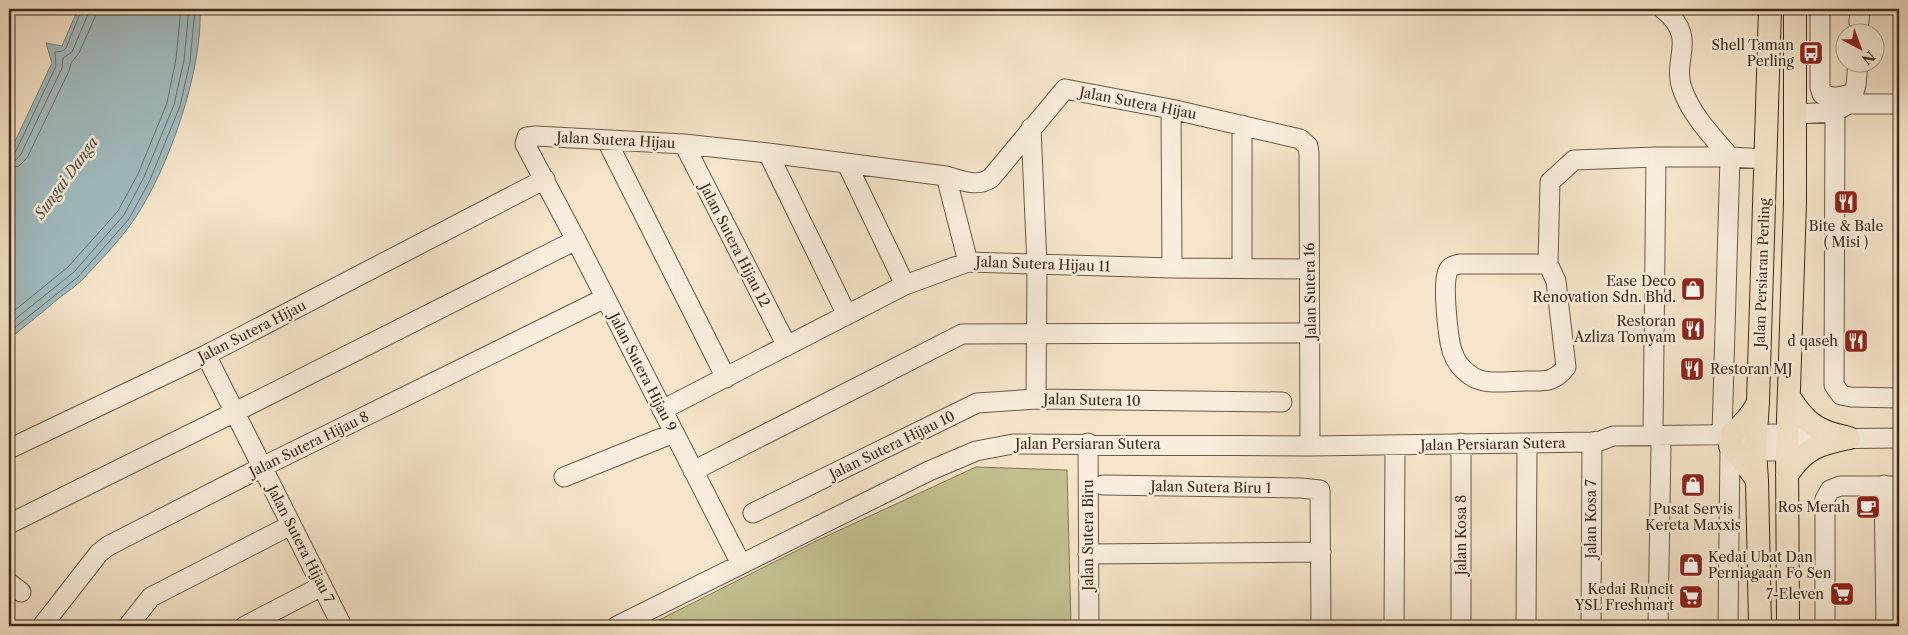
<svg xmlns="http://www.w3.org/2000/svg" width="1908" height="635" font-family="'Libre Caslon Text',serif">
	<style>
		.green { fill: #c4c291; stroke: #807655 }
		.water { fill: #a1bcc1; stroke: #79827e }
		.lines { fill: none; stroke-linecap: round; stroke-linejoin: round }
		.shore { stroke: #6f736d; stroke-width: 1 }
		.minor-casing { stroke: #6b5945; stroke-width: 21 }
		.major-casing { stroke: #3d2a19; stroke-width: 24 }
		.minor { stroke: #f9eedd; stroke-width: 19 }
		.major { stroke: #f6e5ca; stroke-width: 22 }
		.labels { text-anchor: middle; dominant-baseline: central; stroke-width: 5; stroke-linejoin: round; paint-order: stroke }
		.poi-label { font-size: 14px; fill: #3d2a19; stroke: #f9eedd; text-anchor: end }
		.street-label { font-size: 14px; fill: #3d2a19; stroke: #f9eedd }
		.water-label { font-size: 15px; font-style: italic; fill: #564e43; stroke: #f9eedd }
	</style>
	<rect width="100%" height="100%" fill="#f6e5ca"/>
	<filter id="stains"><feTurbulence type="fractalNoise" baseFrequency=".004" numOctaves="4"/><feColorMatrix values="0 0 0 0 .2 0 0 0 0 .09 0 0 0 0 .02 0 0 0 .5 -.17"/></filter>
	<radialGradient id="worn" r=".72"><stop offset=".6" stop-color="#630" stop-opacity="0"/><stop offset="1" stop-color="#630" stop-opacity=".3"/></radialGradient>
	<!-- green -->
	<path class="green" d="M976 467 1067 470 1071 626H647L816 541Z"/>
	<!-- water -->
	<path class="water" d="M78 9H200C203 70 168 171 133 221 121 239 98 263 83 279 76 286 67 292 59 298 43 312 26 325 9 339V154L52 63 46 43 62 46Z"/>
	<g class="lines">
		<!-- shore -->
		<path class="shore" d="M9 155 16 151 56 66 55 52 63 51 66 48 82 9
			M9 161 16 160 21 154 62 68 63 58 72 52 88 14V9
			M9 168 19 166 27 158 69 71 71 63 79 53 95 17 96 9
			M9 315 68 267 118 211 138 174 167 103 176 59 181 9
			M9 324 74 272 124 215 144 177 174 105 184 60 189 9
			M9 332 78 277 129 219 150 180 180 106 190 62 195 9"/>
		<defs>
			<path id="minor" d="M1663 9C1700 39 1670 59 1683 91 1693 117 1712 136 1730 157
				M1820 9V87L1822 94C1832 99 1845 97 1854 92L1856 85 1858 62
				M1859 22 1860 9
				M1171 109 1172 268
				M1835 112 1834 385 1841 395 1851 397 1899 398
				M1795 114 1835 112 1848 104H1899
				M1242 125V268
				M1031 128 1037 265 1036 399
				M607 141 726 378
				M684 144 787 346
				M768 153 847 315
				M847 164 905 285
				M946 176 968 262
				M1548 264H1460C1455 265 1450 266 1448 271 1442 284 1448 337 1452 351 1455 360 1461 369 1470 375 1484 386 1508 381 1526 381 1544 381 1554 383 1566 367L1556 281 1548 264 1550 182 1574 160 1656 157H1730
				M206 355 342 626
				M662 410 905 285 968 262 1172 268 1309 269
				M1722 434 1730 157 1766 159
				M1653 435 1656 157
				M1088 443 1089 626
				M1461 443V626
				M9 449 206 355 545 179
				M1743 449 1755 451H1787L1798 445
				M693 471 962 334 1310 333
				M564 477 674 433
				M1103 485 1301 488 1320 490 1321 626
				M1884 485 1886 626
				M753 513 977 403 1036 399 1282 402
				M9 524 235 412 576 240
				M1088 554 1321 552
				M741 564 576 240 525 144 527 137 536 136 684 144 768 153 946 176C961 180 977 188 991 178L1065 89 1171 109 1300 139 1308 146 1309 153 1310 446
				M9 583 21 592
				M42 626 99 553 108 546 262 467 605 298
				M128 626 151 597 291 525
				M245 626 322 586
				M617 626 929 471 976 451 1013 444 1310 446 1592 442 1600 441 1613 436 1788 434 1807 439 1899 438
				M1394 626 1395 446
				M1526 626 1527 443
				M1591 626 1592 442
				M1658 626 1661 445
				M1728 626 1730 446
				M1825 626V499L1830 490 1840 486H1899"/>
			<path id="major" d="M1790 398C1805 422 1818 432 1846 437
				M1732 434C1743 425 1751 416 1758 403
				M1730 446 1741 458 1757 480
				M1787 475C1805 448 1819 444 1849 438
				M1760 626 1757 480 1755 451 1758 401 1770 9
				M1788 626 1787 451 1795 203V9"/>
		</defs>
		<!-- minor casing -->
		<use href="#minor" class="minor-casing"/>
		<!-- major casing -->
		<use href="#major" class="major-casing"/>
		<!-- minor -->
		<use href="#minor" class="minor"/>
		<!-- major -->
		<use href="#major" class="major"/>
	</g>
	<!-- icons -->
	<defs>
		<symbol id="bus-square" viewBox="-11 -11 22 22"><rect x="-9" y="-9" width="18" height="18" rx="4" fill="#8f2418" stroke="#f9eedd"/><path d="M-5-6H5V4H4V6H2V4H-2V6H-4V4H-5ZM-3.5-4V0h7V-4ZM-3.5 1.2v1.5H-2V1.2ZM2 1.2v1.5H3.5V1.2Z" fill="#fff"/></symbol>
		<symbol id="restaurant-square" viewBox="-11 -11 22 22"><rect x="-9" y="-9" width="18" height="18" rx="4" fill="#8f2418" stroke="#f9eedd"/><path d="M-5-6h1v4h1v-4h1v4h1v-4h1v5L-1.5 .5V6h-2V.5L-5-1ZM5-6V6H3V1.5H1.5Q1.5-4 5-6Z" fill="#fff"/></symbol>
		<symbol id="shop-square" viewBox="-11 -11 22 22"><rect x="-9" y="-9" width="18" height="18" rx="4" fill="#8f2418" stroke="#f9eedd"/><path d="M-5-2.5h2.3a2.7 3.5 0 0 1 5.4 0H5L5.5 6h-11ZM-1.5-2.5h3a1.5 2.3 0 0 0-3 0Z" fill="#fff"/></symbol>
		<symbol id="cafe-square" viewBox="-11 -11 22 22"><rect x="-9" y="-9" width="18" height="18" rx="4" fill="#8f2418" stroke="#f9eedd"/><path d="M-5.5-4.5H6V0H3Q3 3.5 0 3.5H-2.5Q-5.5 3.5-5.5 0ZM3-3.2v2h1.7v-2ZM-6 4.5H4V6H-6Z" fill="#fff"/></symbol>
		<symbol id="supermarket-square" viewBox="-11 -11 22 22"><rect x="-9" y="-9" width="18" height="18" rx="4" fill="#8f2418" stroke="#f9eedd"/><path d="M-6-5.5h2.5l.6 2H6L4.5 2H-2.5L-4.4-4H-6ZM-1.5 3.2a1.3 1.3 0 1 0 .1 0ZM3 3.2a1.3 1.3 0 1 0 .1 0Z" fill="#fff"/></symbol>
	</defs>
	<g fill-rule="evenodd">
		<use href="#bus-square" x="1797" y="39" width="28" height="28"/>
		<use href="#restaurant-square" x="1832" y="188" width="28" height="28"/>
		<use href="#shop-square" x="1679" y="275" width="28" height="28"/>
		<use href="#restaurant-square" x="1679" y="315" width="28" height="28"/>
		<use href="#restaurant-square" x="1842" y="327" width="28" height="28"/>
		<use href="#restaurant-square" x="1678" y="355" width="28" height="28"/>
		<use href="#shop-square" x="1679" y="471" width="28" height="28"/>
		<use href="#cafe-square" x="1854" y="493" width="28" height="28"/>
		<use href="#shop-square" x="1677" y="551" width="28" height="28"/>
		<use href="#supermarket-square" x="1828" y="580" width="28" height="28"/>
		<use href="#supermarket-square" x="1677" y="583" width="28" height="28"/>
	</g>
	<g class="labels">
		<!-- poi labels -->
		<g class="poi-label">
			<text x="1794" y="45">Shell Taman<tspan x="1794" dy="16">Perling</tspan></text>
			<text x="1846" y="226" text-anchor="middle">Bite &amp; Bale<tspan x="1846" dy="16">( Misi )</tspan></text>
			<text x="1676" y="281">Ease Deco<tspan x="1676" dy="16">Renovation Sdn. Bhd.</tspan></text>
			<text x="1676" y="321">Restoran<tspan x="1676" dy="16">Azliza Tomyam</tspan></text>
			<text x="1838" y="341">d qaseh</text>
			<text x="1710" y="369" text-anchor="start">Restoran MJ</text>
			<text x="1850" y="507">Ros Merah</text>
			<text x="1693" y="509" text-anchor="middle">Pusat Servis<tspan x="1693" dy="16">Kereta Maxxis</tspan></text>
			<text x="1708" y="557" text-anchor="start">Kedai Ubat Dan<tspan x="1708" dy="16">Perniagaan Fo Sen</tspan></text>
			<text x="1674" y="589">Kedai Runcit<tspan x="1674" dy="16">YSL Freshmart</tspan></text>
			<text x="1824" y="594">7-Eleven</text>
		</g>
		<!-- street labels -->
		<g class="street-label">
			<text transform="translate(1138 103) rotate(11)">Jalan Sutera Hijau</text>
			<text transform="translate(616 140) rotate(3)">Jalan Sutera Hijau</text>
			<text transform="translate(735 245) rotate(63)">Jalan Sutera Hijau 12</text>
			<text transform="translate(1043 264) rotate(2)">Jalan Sutera Hijau 11</text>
			<text transform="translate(1762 273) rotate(-88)">Jalan Persiaran Perling</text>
			<text transform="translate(1310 291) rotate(-91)">Jalan Sutera 16</text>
			<text transform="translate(252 331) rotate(-27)">Jalan Sutera Hijau</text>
			<text transform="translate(643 372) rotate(63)">Jalan Sutera Hijau 9</text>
			<text transform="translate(1092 400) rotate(1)">Jalan Sutera 10</text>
			<text transform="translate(309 444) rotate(-26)">Jalan Sutera Hijau 8</text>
			<text x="1088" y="444">Jalan Persiaran Sutera</text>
			<text transform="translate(1493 444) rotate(-1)">Jalan Persiaran Sutera</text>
			<text transform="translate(892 445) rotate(-26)">Jalan Sutera Hijau 10</text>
			<text transform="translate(1211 487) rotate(1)">Jalan Sutera Biru 1</text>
			<text transform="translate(1591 519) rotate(-90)">Jalan Kosa 7</text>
			<text transform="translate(1088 535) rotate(-90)">Jalan Sutera Biru</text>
			<text transform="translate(1461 535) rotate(-90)">Jalan Kosa 8</text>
			<text transform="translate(301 544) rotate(63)">Jalan Sutera Hijau 7</text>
		</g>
		<!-- water labels -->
		<g class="water-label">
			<text transform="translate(66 178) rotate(-54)">Sungai Danga</text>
		</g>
	</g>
	<!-- margin -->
	<rect width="1908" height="635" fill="none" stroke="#f6e5ca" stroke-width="30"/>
	<rect x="10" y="10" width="1888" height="615" fill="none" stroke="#3d2a19" stroke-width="2.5"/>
	<rect x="15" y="15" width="1878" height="605" fill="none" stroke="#3d2a19"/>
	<!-- north arrow -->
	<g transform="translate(1860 48) rotate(139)"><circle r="24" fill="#f9eedd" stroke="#aea08f"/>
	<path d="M0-4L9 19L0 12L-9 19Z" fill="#8f2418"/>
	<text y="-8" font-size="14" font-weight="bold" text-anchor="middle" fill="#3d2a19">N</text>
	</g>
	<rect width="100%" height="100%" filter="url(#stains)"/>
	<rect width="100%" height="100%" fill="url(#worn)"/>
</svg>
